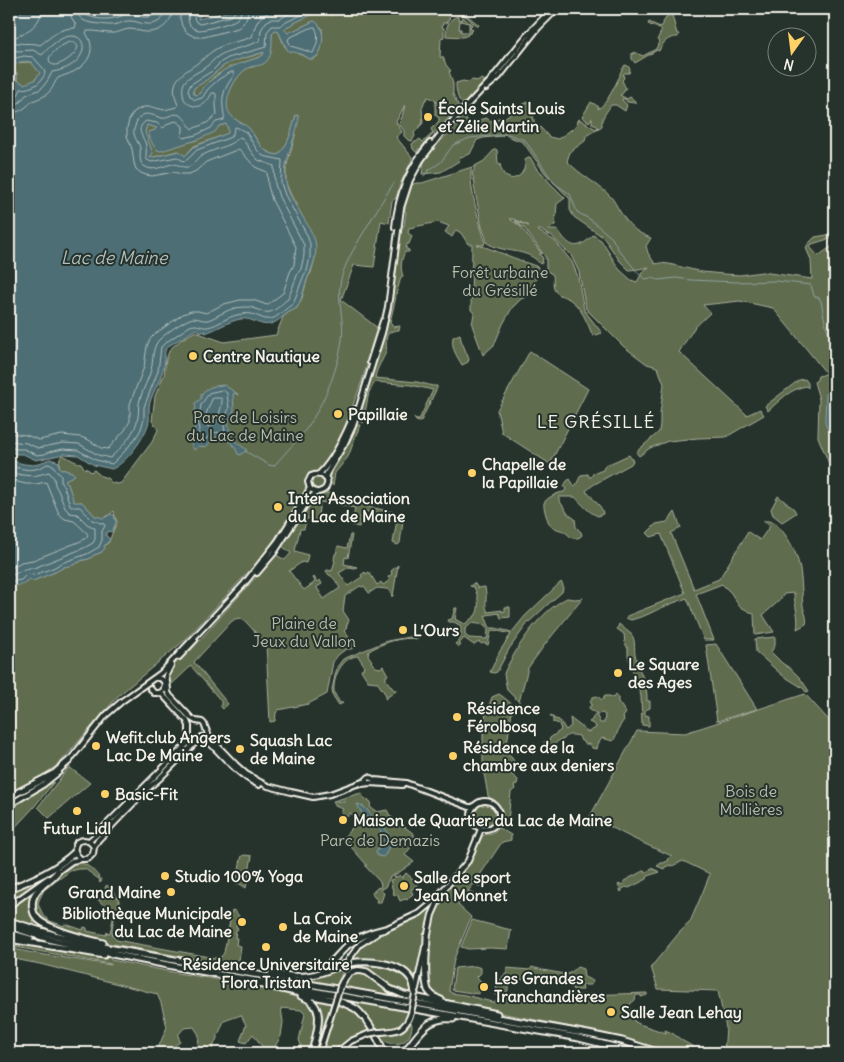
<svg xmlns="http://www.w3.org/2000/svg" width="844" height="1062" font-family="Delius,sans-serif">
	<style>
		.green { fill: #5f6c4e; stroke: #aaae9b; fill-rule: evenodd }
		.water { fill: #4d6e74; stroke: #90a2a2; fill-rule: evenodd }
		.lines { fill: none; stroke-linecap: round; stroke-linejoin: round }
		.shore { stroke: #b1bdba; stroke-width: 1 }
		.stream { stroke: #90a2a2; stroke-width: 1 }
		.minor-casing { stroke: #f4f1e8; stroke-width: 8 }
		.highway-casing { stroke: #f4f1e8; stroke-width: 9 }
		.minor { stroke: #26332d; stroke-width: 4 }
		.highway { stroke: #26332d; stroke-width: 5 }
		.minor-bridge-casing { stroke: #f4f1e8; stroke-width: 8; stroke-linecap: butt }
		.minor-bridge { stroke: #26332d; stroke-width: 4 }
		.poi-dot { fill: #ffd166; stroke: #26332d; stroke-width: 2 }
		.labels { text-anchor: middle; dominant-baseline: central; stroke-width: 4; stroke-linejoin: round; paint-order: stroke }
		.poi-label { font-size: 16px; font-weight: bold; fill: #f4f1e8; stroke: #26332d; text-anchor: start }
		.park-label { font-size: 16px; fill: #b8bcaa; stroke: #26332d }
		.water-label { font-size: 18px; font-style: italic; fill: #b1bdba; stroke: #26332d }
		.neighbourhood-label { font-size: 18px; letter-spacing: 1px; fill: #f4f1e8; stroke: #26332d }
	</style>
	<rect width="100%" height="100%" fill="#26332d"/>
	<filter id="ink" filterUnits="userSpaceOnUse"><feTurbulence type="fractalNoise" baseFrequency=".02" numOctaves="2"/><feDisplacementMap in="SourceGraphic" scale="10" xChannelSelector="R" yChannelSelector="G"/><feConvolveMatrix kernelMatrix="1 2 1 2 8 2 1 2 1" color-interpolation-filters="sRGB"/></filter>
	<g filter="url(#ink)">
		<!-- green -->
		<path class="green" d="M334 9H459L479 25 477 27 467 17 460 14 459 11 454 12 448 15V16L450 18 446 23H443L442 27 444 28V37L441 38 440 57H443L446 65 451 71H449L453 84V94L459 107 423 145 422 149H418L417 153 413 149 412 144 414 142H416L420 139 423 142 433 133 431 129 439 121V118L435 115V104L436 101 428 97 426 100H425L422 108 423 123 414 133 415 136 412 141 408 140 404 136V131L399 124 402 117 405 105 396 122 402 132 396 137 412 157V160L401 182 396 198 392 201 389 223 381 221 374 267 354 265 341 300 379 329 362 381 340 440 316 476 323 479C327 490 316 493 310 485L264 555 185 640 118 696 59 764 33 782 9 794V586L29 578 33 581 55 572 64 567 73 565 83 560 89 559 94 555 102 552 104 546 109 542 113 531 117 523V521L115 517 114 511 104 519 95 516 82 502 74 503 68 484 65 480 74 475 72 472 61 469C58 464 59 460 62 455 69 457 74 463 81 463L84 468 89 470 91 472 94 470 101 476 107 478 112 483 118 484 121 483 152 442 158 430 155 425 152 421 155 396 164 375 166 359 170 349 182 339 196 331 201 334 224 342 276 335 283 317 289 312 297 308 302 298 308 277 311 273 315 258V243L311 233 290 193 286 183V168L295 136 296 115C292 129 289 145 278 155 265 153 262 148 255 137 253 134 251 130 248 128 243 123 234 120 229 114 221 101 235 77 245 70 249 67 249 68 253 67 259 64 265 57 271 53L272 33 275 30 278 31 285 47C289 49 308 59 311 59 323 60 323 36 322 28L314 21 288 33 284 29C291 24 314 12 323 12 327 12 328 14 331 15H333Z
			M672 9H680L672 15 677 34H679L678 37C669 36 662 43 659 51L657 50 635 63 632 59V53L634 54V52L643 56 656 49 659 42 657 40 662 30 648 24 649 22 660 27Z
			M458 16V19L462 20 463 17 472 25 470 27 473 30 469 34V23L460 21 459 29H461V32H467L468 35 463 37 446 36C446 27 448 19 458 16Z
			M264 52V54L260 57 230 67 215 76 203 87 200 94 196 95 194 94 193 90 195 87C206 82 215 72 225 65 236 58 251 58 264 52Z
			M9 59 14 63 31 62 40 73C35 80 31 84 22 84L17 80V73L9 68Z
			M625 65 628 66 630 69 629 73H625L623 74 624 78 622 80 624 85 626 88 623 93 620 95 627 99 630 97 635 101V103L627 102 625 99H622V100L627 105 625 111 616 105H611C607 112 601 117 602 126L586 136 585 141 570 152 567 161C580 175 597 183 610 196 614 200 616 205 619 210 628 224 634 232 651 238L646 246 648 253 655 264 660 263 669 264 702 272 723 274 740 275 762 272 812 279 811 260 806 248 808 244 815 237 827 235 835 230V237L812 244 810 247 818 256 835 244V493L832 487V482L834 481 828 461 818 437 819 399 814 382 817 380 818 376 823 375 826 373 773 308 740 301 703 305 710 313 694 328 679 352 747 415 760 409 764 415 726 437 698 438 668 441 650 448 639 456 636 452 659 432 660 424V414L664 384 658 368 654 366 647 364 623 346 586 309 579 272 570 253H568L551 235H548L541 230H537L555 241 572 262 578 277 584 310 602 333 593 336C587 323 582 307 569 299 564 296 559 296 555 291 552 286 554 280 553 275L546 270V258L525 229 515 221 529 226 513 219H510L520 226 542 254H539L543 258 542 263 540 264C528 247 501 254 486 242V238L482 227 474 186 475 184 472 173 474 170 475 166 484 161 495 149 497 150 498 164H500C504 188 527 179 525 160L530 157 538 171 541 172 550 183 565 198 557 204 555 225 551 227 549 230H558C569 247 577 252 593 235L601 240 619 269 631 280 637 282 643 271 649 267 639 269 629 270 620 261 603 237 574 217 570 210V199L545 173 523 142 507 136V134H504L502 136 483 138 477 140 470 154 460 157 459 161 441 172 422 174C424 152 433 149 447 135 453 129 459 120 465 114L466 120 473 125 482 119 486 118 491 121 499 118H504L522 105 528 102 532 110 535 126 540 127 549 137 558 139 575 127 579 119 594 128 598 129 597 126 592 124V118L589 122 582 117 591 102 599 107 598 109C608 103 614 86 620 76V73Z
			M481 79 484 80 485 83 481 88 476 91 465 103 463 104C457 100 456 90 456 83L463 81 468 82 472 80 479 81Z
			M226 124 228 128 229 133 194 146 185 156 178 151 149 158 145 132 147 125 157 128 155 130 149 132 176 146 197 140 219 126Z
			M472 167C467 180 480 225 485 241L484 245H477L485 247 538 267 533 294 521 299 512 308 503 324 494 345 483 355 472 325 474 313 471 310 472 244H468L461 233 456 230 452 237 445 232 449 226 438 222 409 228 408 233 412 236 409 244H407L406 249 409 250V252H405C401 259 400 269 403 276L401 277 396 295 395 301 390 322 393 327 400 326 399 330C396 330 390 331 388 334 385 338 387 346 386 351 383 361 377 366 375 378L417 382 433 386H437V388L421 421 419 422 416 421 414 418 417 420H419L433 390 411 385 375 382 369 392 363 423 358 420V418L387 324 389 321H388L392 300 401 226H404L406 212 404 210 411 185 416 183H422Z
			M460 334 461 340 469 359 468 362 462 365C457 356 451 349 453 337Z
			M530 351 588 389 550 464 502 433 497 410Z
			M805 379 808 383V388L806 386C790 389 780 400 768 411L765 406 795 383 799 380Z
			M358 425H360L348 457 335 473 333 486 330 481 329 474 352 436 355 427Z
			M629 455 633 461 631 464 593 485 586 491 587 493 590 494C594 502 602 505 603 514L598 516C589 513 582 504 575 497H559V500L568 514 575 519 576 527 581 532 582 535 580 537C570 541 571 535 563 531 558 529 552 528 549 523 547 519 543 507 544 503 546 498 559 492 564 492L566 489 564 486 567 481 570 479 575 487 581 475 588 474 589 477H591L594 472 595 473 603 470 605 465C613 463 621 458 629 455Z
			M328 493 335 494V496L345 500 370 507 397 513 402 516 403 521 400 543 398 545 393 543 397 520 380 516V514L363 511 361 517H360L359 521 360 522 359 527 352 525 355 508 340 505V503L327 500 326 503 320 502 317 521 307 518 304 529H300L295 551 308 555 306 563 302 562 289 571 304 590 314 583 315 581 313 578 314 577 317 582 320 580 322 584 317 587V588L324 599 340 588C337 584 335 577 329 575L326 571 327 570 332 571 335 561 334 560 335 554H336L338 546 347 548 350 535H352L348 558 345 557 344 564 357 567 355 568 349 567 339 573 348 586 362 577 361 575 365 572 366 574 369 572 377 585 381 582 383 585 390 580 388 577 392 574 391 571 398 565 393 596H391L392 593 387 589 377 588 369 593 364 586 362 587 360 586 345 596 343 611 349 620 346 627 347 628 344 631 352 641 353 648 351 649H346L338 655 333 662 327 694 308 704 278 710 276 713 275 721 270 722 266 644 246 622 240 618 235 619 231 622 194 662 228 704 223 709 221 707V701L191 666 170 686C169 683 167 678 168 674 170 668 182 655 188 653L274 557 276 555 285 560 291 553 282 546 285 541 314 499 313 497Z
			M778 496 794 509 796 513 782 522 773 515 771 509Z
			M675 512 681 528 671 533 694 589 719 579 748 532 760 540 770 526 763 521C770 520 775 523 780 528 792 542 800 560 801 578 802 587 802 596 803 606 804 612 808 618 806 624L797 629C800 617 794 605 794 593L784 594 779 601 763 615 774 632 755 635 754 614 739 606 731 593 722 584 696 594 714 640H704L687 598 668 605 644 616 631 620 626 618 627 616 685 593 661 534 651 537 647 533 656 524 667 522Z
			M561 582 563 585V588L562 592 546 606 527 624 509 649 497 672 494 673 490 672 500 651 511 634 494 630 491 631 488 645 484 643 482 644 479 642 474 645 464 638 459 644 461 645 459 647 455 644 460 639 461 626 454 622H448L447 620 452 619 455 608H457L455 619 460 622 465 624C468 621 472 618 475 616 481 608 478 595 474 587L470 586 474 583 478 588 485 587C485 591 487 595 486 598 486 603 485 607 488 612L502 610V612L505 611V607H510V617L501 618 499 613 487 615 485 616 490 628H495L512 632 525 616ZM472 623 485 625 488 630 487 639 469 638 465 635V629Z
			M567 598 575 599 583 598 546 643 528 668 519 702 507 690 504 674 505 671C518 645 540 611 567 598Z
			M619 624C622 627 629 632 631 634 636 640 634 648 635 654 638 672 648 681 647 701H650V708L645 710V715L649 716V726L642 725 641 696 630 663 628 655V649L625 643 624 634 617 629Z
			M409 637H416L418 639C402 636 382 643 369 651L368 655 372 661 371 662 376 667 380 668 383 666 388 675 386 676V680L394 690H397L385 699 386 695 377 682 368 681 361 670 363 669 364 665 358 656C342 657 333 677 334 691 335 696 338 699 340 703H343L339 705 333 696 332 689 337 667 343 659 387 641Z
			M775 637V645L771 652 782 663 791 669 800 678 809 691 806 692 803 688 782 675 756 652 755 639Z
			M716 644 757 709 717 721 706 645Z
			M499 694 502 696 513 705 507 744 508 754 512 758 516 764 514 768 511 771 512 775 518 780 517 784 514 786 515 789 511 792 508 821 506 823 502 820V813L499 807 488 796 483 767V734L485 717 492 697Z
			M616 694 618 698V702C621 705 623 709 626 713L623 717 624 720C618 727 618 734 613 741L602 738 598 744 597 749 592 748 590 745 585 744 582 741H581L579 736C573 735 567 733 564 739 555 741 555 744 551 751L544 744 545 741H549L550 738 561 730 559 724 554 722 553 723V719L550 715 555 719 559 720 566 730 571 726 570 718 588 732 596 728 595 725 589 722 592 720 594 715 596 714 600 723H604L605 715 602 713 598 714 590 710 589 707 592 705 590 701 593 697 597 696 602 700 605 696H610L613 698Z
			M805 694 835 727V1053H724L726 1028 718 991 658 989 651 967 679 933 690 922 702 894 710 874 683 861 672 866 670 865 665 867 664 869 657 866 661 863H663L668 861 669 858 672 856C645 844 618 833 594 816L588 820 637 731 685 733Z
			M69 767 90 783 49 818 38 807Z
			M54 782 34 807 9 834V808Z
			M361 793 364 798 371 802 370 807 377 812 387 810 390 816 414 834 415 842 405 855 414 862 398 873 390 877 385 887 381 889V891L384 893 381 902H376L377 899 374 897 372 893 378 887 380 888 381 885 380 882 366 867V864L343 838 358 821V818L350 813 347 817 341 813 343 809 336 806 333 801Z
			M473 816a12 12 0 1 1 24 0a12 12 0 1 1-24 0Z
			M499 828 511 835V840L502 842 476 881 482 886V887L474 884 468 891 473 893 472 895 465 894 458 905 471 917 454 959 449 990 451 993 465 995 492 1002H494L498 998 647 993V995L641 997V995H636L635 1000 630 1004V1013L634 1018V1021L639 1024 666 1033 665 1030 672 1033 683 1041 704 1053H673L606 1034 481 1009 435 996 429 989 427 964 430 934 432 921 441 899 445 892 468 866 482 837 484 835 492 833Z
			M245 855 252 856 246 888 240 884 236 883 241 859 242 856Z
			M69 859V861L9 904V891Z
			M75 863C87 861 96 873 102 881L100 883 99 882 100 880 85 869H78L70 871 44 890 39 900 38 904 43 915 50 921 64 926 65 924 83 930 84 927 87 928V931L106 935 107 932 110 933 114 915 111 914 112 912 98 900 106 890 105 887 107 885C111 890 118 895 119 901 120 906 117 909 116 913 113 922 109 933 116 940L215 958 221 957 224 953 232 910 235 911 239 916 236 927 238 928 237 930H236L235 938H237L236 945 241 946 238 967 108 943 45 922 39 917 35 909 36 897 42 887Z
			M651 868 660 872C655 874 652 874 648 876L647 879 629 888 626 887 622 889V891L621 892 618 885 619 884 620 885 624 884V881L643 871 646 872 650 870Z
			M406 873 419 884 411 890 413 894 408 898 407 900 405 899 400 901 397 894 394 895 390 880 394 879V876L397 877 400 875 402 878Z
			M33 891H34L31 905 43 925 34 923 28 924 9 917V909Z
			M431 905 432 907 428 920 416 981 394 965 351 960 352 957 358 948 368 939Z
			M472 920 511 930 508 949 490 948 468 949 461 947Z
			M9 940 62 951 111 958V960L177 973 234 982 233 987 239 989 240 984C257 988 313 994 315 1015 317 1028 311 1041 309 1053H300L301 1045 299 1040 305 1014 301 1010 281 1008 283 1022 281 1036 274 1048 264 1049 253 1034 246 1043 240 1041 246 1025 241 1015 224 1021 212 1050 207 1053H205L198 1046 199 1035 194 1027 184 1028 178 1035 180 1042 170 1049 168 1053H156L167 1027 161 1003 157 994 40 964 9 958V948L33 953 111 965V964L9 946Z
			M359 963C374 964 404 965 411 983 412 987 411 991 410 995L398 991 364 969 358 968 350 969 351 965Z
			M344 966 338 986 296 978Z
			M475 966 481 968V973L477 977 478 979 481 981 479 994 452 990 455 968Z
			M532 967C537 969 562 974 567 974 571 973 574 970 577 967L583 969 584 977 593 981 591 985H582L583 990H573L571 985 573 977 556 978 548 976 546 978 529 977 525 980 516 978H508V990L506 994 496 995 497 980 502 979 503 976 507 973V968L530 970Z
			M362 972 410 999 343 987 349 975Z
			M315 994 408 1011C403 1032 394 1029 375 1030L359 1009Z
			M309 997 332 1001 315 1053H313C315 1043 324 1019 319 1010 317 1005 312 1001 309 997Z
			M338 1002C355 1008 362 1017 370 1031 356 1034 344 1044 333 1053H321Z
			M411 1023 412 1025C412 1044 392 1050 379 1036 393 1034 403 1036 411 1023Z"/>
		<!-- water -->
		<path class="water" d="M26 9H84L91 12 112 14 130 10 148 13 163 9H215L213 10 202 13 198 19 238 9H334L333 15H331C328 14 327 12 323 12 315 12 291 24 284 29L288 33 314 21C327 26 324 54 314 58 313 59 311 59 310 59 308 58 305 56 303 55 299 53 293 52 288 51L278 31 275 30 272 33C272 43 273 55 266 62 261 67 253 65 248 68 236 74 221 102 230 114 235 121 243 123 249 128 250 129 252 133 253 134 260 146 264 153 278 155 289 145 292 129 296 115L299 116C297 138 282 160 286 183 290 203 309 221 315 241 318 252 313 267 308 277 304 286 303 297 298 306 296 310 292 310 289 312 280 318 274 327 262 324 254 322 250 318 241 319 228 321 218 329 205 333V331L200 333 199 330 196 329 167 347C164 352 165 353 165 358 165 363 163 369 162 373 159 383 153 392 150 402 148 409 150 415 149 421 146 437 126 463 112 469L94 465 78 455 64 454 36 460 23 454H16L9 451V94L14 93 15 90 9 84V68L17 73V80L24 84 35 80 40 73 31 62 24 61 16 64 9 59V20ZM264 52 263 55 260 57 230 67 224 70 205 85 200 94 196 95 194 94 193 90 195 87C206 82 215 72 225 65 234 60 253 56 264 52ZM226 124 228 128V133L194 147 185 156 179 151 150 158 153 153 145 132 147 125 157 128 155 130 149 132C149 139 153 145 157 150L161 151 197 140 215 132 219 126Z
			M224 385 238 394V395L234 393 233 394 234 410 228 423 232 439 247 450 240 455 238 454C234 443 228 439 216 437 211 438 210 445 205 447L199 446 194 450C189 442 192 438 194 431 196 424 194 429 193 423 193 416 197 409 195 403L201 399V395C207 386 215 386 224 385Z
			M835 389V420L832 435 826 426 825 421 826 394Z
			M50 459 59 462V466L61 469 72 472 75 475 65 480 68 484 74 502H82L95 516 104 518 111 514 114 515 116 522 112 532 109 531 106 533V536L109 538 110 540 104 546 105 548 102 552 94 555 89 559 83 560 73 565 64 567 55 572 33 581 29 579 24 584 9 587V460L24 464 34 465Z
			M357 804C367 806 368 813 375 819 378 822 382 823 384 827 391 835 391 850 383 857L378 856 376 853 378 848 381 846 378 839 381 831 372 821H370L361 812Z"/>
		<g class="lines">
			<!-- shore -->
			<path class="shore" d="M42 9C41 24 27 33 13 38V40L14 42C22 45 32 42 40 45 53 36 58 28 75 28L76 25 71 17 70 9
				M77 9C78 22 89 23 101 24 104 25 109 25 112 25 118 25 126 20 131 21 136 21 141 24 147 24 157 25 165 19 166 9
				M84 9 85 14C96 22 120 20 130 11 138 18 148 19 157 14L159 9
				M182 9 180 18 182 26 186 32 195 37H204L238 28C245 23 248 17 248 9
				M191 9C186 17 187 29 199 30 205 30 232 23 237 19 240 16 241 13 241 9
				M200 9 195 14 194 18 196 22 200 24 231 16 234 13 235 9
				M313 27H315C320 36 317 45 313 53H311L307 51 291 46 288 40 289 38Z
				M70 42C91 44 63 66 54 65 50 64 50 62 49 59 51 52 63 44 70 42Z
				M9 49 18 51 33 50 42 55C84 7 104 64 52 72L48 80 41 89 26 95 19 103 9 105
				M9 56 16 58 24 56 33 57 43 68 45 73C41 84 33 88 21 89L17 97 9 99
				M9 113C15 113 22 111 27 106 31 103 29 103 33 101 39 98 45 97 50 91 53 88 55 81 58 78 62 76 69 74 73 72 89 64 97 49 86 33L87 31C96 30 106 34 115 33 120 32 125 29 130 29 135 29 141 32 146 32 160 33 172 23 173 9
				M223 390 227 393 229 409 223 421 225 431 222 433C213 431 210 434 204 442L198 441 197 438 200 429 198 422 201 405 209 393Z
				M215 398H220L222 399C222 410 218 414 216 424L208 427C202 418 209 408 212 399Z
				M9 433 26 435 39 440 62 435 80 437 87 439 101 448 108 449 125 430 130 421V404L134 393 144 367 147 346 150 339 155 334 183 314 191 311H198L206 313 224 304 240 300H253L267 305 283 293 290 272 294 265 296 247 272 200 268 186 267 172 255 167 239 149 206 162 196 171 189 174H181L174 172 152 176 146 175 141 173 136 169 134 163 132 149 127 136V128L130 117 135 111 144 107H152L164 110 177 107 178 105C166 77 186 73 203 59 209 54 214 49 222 46 231 42 242 41 252 37 255 26 257 16 270 12 274 11 277 11 282 9
				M9 441 26 443 38 448 63 443 79 444 98 455 110 458C121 448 136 433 138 417 139 411 138 405 140 399 143 389 148 380 151 370 154 359 151 346 161 338 168 332 184 320 193 318 199 318 203 321 208 320 214 318 220 314 225 312 232 308 240 307 248 307 255 307 262 314 270 312 277 310 282 303 288 299L298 273 301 269 304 255V245L279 197 275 184 274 166 258 160 252 153 242 138 240 137C227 148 216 148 203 155 197 158 195 165 188 167 182 168 179 164 173 164 164 165 153 173 144 166 138 161 141 155 140 148 139 143 135 139 134 134 133 131 135 127 136 123 142 109 151 115 162 118 165 119 165 118 169 116 183 110 185 121 192 129L207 123 217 114 216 106V94L215 93H212C208 101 202 110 191 105 186 103 183 99 183 93 182 88 183 83 187 79 193 74 201 71 207 66 213 61 218 55 226 52 237 48 249 46 260 41L261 30 266 22 271 19H279L299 9
				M9 447 17 449H24L37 455 45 454 49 452 63 449 78 450 96 460 112 464 125 451 137 436 141 429 144 419V407L158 371 161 347 165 343 190 326C198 323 201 328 208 327 218 325 227 317 237 315 242 314 247 313 252 314 259 316 263 320 271 319 278 317 286 308 293 304L304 275 307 271 310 257V244L307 235 285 195 281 183 282 160 263 156 257 150 246 132 236 127 234 128 233 134 231 137 197 150 187 160 183 161 177 157 151 162 146 159C146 153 147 147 145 142 141 134 136 128 146 121L157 123 163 128 169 123 176 121 183 126V131L181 136 184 138 196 135 211 128 216 122 224 120C225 115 223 112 223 107 221 94 227 85 234 75V72H231L219 79 208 89 202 98 195 100 190 96 188 90 191 84 212 71 221 62 228 58 266 47 267 32 272 26H280L284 23 315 9
				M9 466C24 469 33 473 47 464L53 465 57 472 61 475V482L64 487 70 505 73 507H80L92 520 104 524 105 526 102 531V540L99 547 87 554 62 563 53 568 34 575 27 574 21 580 9 582
				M9 472 22 475 34 476 49 472 54 478 55 485 58 490 65 508 70 513 77 514 87 524 95 528V539L93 543 84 548 34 568C22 567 19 574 9 576
				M9 480 26 484H36L46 482 59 514 65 519 74 521 87 533C89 538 84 539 81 541L33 560 21 562 13 567 9 569"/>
			<!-- stream -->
			<path class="stream" d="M424 176 429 170 441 162 453 145 470 138 508 134 525 140 554 183 570 194 577 212 591 220 612 238 618 249 639 274 645 279 651 278 658 280 676 278 691 280 736 282 776 281 811 285 814 296 819 298 821 301 825 322 835 352
				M832 434 833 440 835 445
				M245 451 269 465 274 466C286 451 301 438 311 422 326 397 338 369 342 340 345 320 336 300 341 279 345 263 354 249 362 235 373 217 382 200 394 183
				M336 801 345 802
				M388 839 400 841 403 844"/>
			<defs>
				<path id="minor" d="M486 88 499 77 538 28 557 9
					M395 227C398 195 409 167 430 143
					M370 362 383 321
					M319 474C335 459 348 429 356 409
					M325 478 327 473 345 443 353 426 382 333 388 307 401 208 410 180 421 160 443 131 490 81 527 35 552 9
					M257 573 274 553 309 499C310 498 315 494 316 493 319 491 324 492 326 487 331 477 320 472 311 476L308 482 310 489 316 492
					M179 657 195 640
					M156 677 163 680 165 684 163 691 159 693
					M165 687 170 696 191 718 196 721 202 722 204 724 209 737 236 765 246 774 258 781 268 786 291 792 313 797 330 794 365 781 369 777 375 780 406 783 469 807H474
					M168 689 166 675 171 665
					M202 737 207 740C223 756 238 775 259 785
					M69 761 106 715 122 701 161 673 244 584 278 541 302 503 310 488
					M362 784 370 783 402 785
					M471 815a14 14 0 1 1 28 0a14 14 0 1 1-28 0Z
					M9 805 44 784 59 772
					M89 841 96 835 189 742V726L187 721 163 695 159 693H154L150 688
					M81 859C74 854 73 849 77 842 84 838 90 840 94 847
					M57 872 72 861 81 859H85L89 858 93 854 94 847 98 840 146 790 159 779 199 739
					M9 906 48 878
					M385 929 420 913 432 903 468 861 481 829
					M427 938 432 915 440 897
					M349 959 360 944 376 934
					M416 989 425 947
					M379 1032C397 1031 405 1031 411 1013
					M319 1053 333 1009
					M336 1053 351 1041 368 1034"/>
				<path id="highway" d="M9 797 55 773 70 760
					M58 871C52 880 39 885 34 896 31 903 32 913 37 918 46 929 89 940 103 943
					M9 889C32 880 56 870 75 852
					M9 921 54 935 108 948 588 1034 622 1041 660 1053
					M9 926 52 940 117 955 188 969 579 1038 638 1053
					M9 933 30 939
					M427 936C427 951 423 976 428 990 431 995 436 998 441 1000
					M9 939 104 955
					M322 970C333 963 339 953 348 945 359 936 372 932 385 929
					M271 974C283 975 295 977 306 976 321 975 335 966 350 963 368 960 400 962 411 979 414 983 414 989 415 994
					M259 984 341 1002C346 1004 351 1006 356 1009 367 1018 379 1039 384 1053
					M340 987C346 974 351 967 367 972L390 989 404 995 497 1014
					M301 996C329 1005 316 1032 312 1053
					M403 1053C419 1036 425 1016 453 1019"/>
			</defs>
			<!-- minor casing -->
			<use href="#minor" class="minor-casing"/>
			<!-- highway casing -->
			<use href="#highway" class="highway-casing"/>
			<!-- minor -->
			<use href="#minor" class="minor"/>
			<!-- highway -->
			<use href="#highway" class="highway"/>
			<defs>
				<path id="minor-bridge" d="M345 971 349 959
					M333 1009 340 987
					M411 1013 415 994
					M368 1034 379 1032"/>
			</defs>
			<!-- minor-bridge casing -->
			<use href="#minor-bridge" class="minor-bridge-casing"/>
			<!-- minor-bridge -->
			<use href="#minor-bridge" class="minor-bridge"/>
		</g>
	</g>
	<!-- markers -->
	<g class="poi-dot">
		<circle cx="428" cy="117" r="5"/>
		<circle cx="193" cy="356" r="5"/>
		<circle cx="338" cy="414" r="5"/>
		<circle cx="472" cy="473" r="5"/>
		<circle cx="278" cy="507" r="5"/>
		<circle cx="403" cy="630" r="5"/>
		<circle cx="618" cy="673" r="5"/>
		<circle cx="457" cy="717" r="5"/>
		<circle cx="96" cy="746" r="5"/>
		<circle cx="240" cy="749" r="5"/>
		<circle cx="453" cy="756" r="5"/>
		<circle cx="105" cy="794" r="5"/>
		<circle cx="77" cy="811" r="5"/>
		<circle cx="343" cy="820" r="5"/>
		<circle cx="165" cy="876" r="5"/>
		<circle cx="404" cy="886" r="5"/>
		<circle cx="171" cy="892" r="5"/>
		<circle cx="242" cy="922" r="5"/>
		<circle cx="283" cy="927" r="5"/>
		<circle cx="266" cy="947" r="5"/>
		<circle cx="484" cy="987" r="5"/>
		<circle cx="611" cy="1012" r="5"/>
	</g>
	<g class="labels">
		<!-- poi labels -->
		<g class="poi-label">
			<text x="438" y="108">École Saints Louis<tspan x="438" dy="18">et Zélie Martin</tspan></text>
			<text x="203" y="356">Centre Nautique</text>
			<text x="348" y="414">Papillaie</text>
			<text x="482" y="464">Chapelle de<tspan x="482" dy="18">la Papillaie</tspan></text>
			<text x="288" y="498">Inter Association<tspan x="288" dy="18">du Lac de Maine</tspan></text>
			<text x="413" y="630">L’Ours</text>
			<text x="628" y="664">Le Square<tspan x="628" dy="18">des Ages</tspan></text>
			<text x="467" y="708">Résidence<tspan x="467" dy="18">Férolbosq</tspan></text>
			<text x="106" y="737">Wefit.club Angers<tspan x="106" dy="18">Lac De Maine</tspan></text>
			<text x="250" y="740">Squash Lac<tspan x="250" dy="18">de Maine</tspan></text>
			<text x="463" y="747">Résidence de la<tspan x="463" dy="18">chambre aux deniers</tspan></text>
			<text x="115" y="794">Basic-Fit</text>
			<text x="353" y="820">Maison de Quartier du Lac de Maine</text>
			<text x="77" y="828" text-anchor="middle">Futur Lidl</text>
			<text x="175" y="876">Studio 100% Yoga</text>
			<text x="414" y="877">Salle de sport<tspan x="414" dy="18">Jean Monnet</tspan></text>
			<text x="161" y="892" text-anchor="end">Grand Maine</text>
			<text x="232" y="913" text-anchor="end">Bibliothèque Municipale<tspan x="232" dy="18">du Lac de Maine</tspan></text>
			<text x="293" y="918">La Croix<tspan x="293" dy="18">de Maine</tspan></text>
			<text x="266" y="964" text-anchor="middle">Résidence Universitaire<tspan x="266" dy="18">Flora Tristan</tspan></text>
			<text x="494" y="978">Les Grandes<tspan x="494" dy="18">Tranchandières</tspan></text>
			<text x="621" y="1012">Salle Jean Lehay</text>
		</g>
		<!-- park labels -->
		<g class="park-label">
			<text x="500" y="272">Forêt urbaine<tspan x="500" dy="18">du Grésillé</tspan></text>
			<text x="245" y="417">Parc de Loisirs<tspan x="245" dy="18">du Lac de Maine</tspan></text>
			<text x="304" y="623">Plaine de<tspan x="304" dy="18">Jeux du Vallon</tspan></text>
			<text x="751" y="791">Bois de<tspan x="751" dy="18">Mollières</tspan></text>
			<text x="380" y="840">Parc de Demazis</text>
		</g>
		<!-- water labels -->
		<g class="water-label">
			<text x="114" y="257">Lac de Maine</text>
		</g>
		<!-- neighbourhood labels -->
		<g class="neighbourhood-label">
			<text x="596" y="421">LE GRÉSILLÉ</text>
		</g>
	</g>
	<!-- margin -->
	<rect width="844" height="1062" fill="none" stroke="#26332d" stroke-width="30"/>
	<rect x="15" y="15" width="814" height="1032" fill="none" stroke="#f4f1e8" stroke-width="2" filter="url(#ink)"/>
	<!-- north arrow -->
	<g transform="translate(792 52) rotate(194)"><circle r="24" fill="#26332d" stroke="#787f78"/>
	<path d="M0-4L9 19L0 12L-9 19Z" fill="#ffd166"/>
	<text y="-8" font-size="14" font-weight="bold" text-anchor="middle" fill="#f4f1e8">N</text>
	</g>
</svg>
